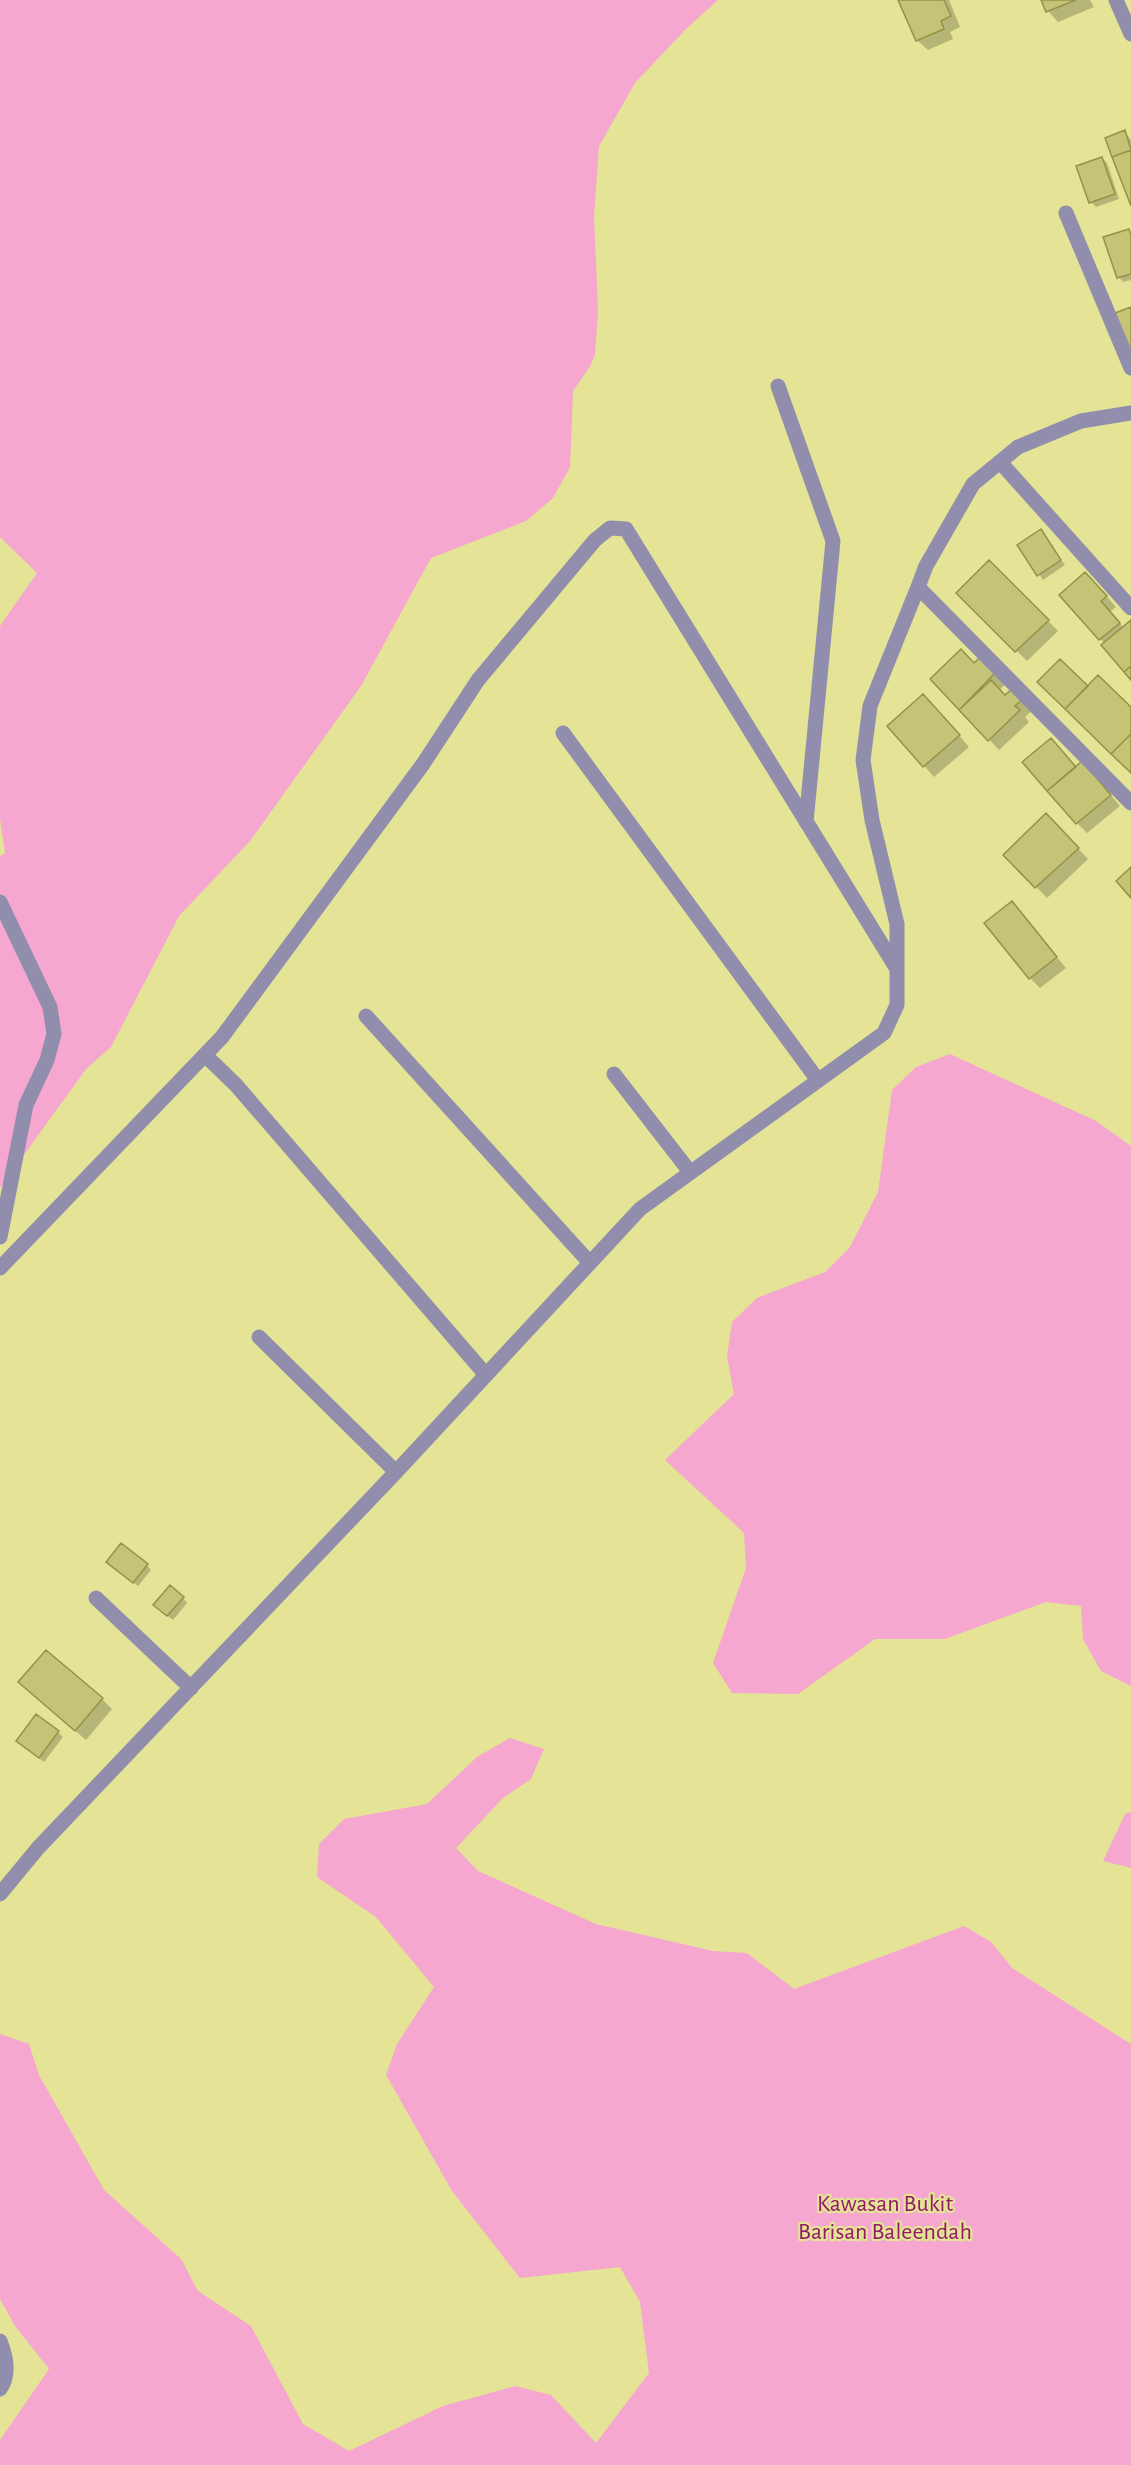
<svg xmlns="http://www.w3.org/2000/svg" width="1131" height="2465" font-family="'Alegreya Sans',sans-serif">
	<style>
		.green { fill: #f5a7cf }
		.shadow { fill: #0003 }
		.building { fill: #c4c376; stroke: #939246; stroke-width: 1.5 }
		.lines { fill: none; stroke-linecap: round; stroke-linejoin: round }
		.lane { stroke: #908eac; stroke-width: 15 }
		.street { stroke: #908eac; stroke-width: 15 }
		.labels { text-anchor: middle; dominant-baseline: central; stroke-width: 4.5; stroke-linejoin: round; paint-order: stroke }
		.park-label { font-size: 24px; fill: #921a66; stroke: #e4e396 }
	</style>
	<rect width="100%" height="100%" fill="#e4e396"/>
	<!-- green -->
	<path class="green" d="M0 0H718L686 29 635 83 599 146 594 217 598 311 595 354 591 365 573 391 570 467 553 498 526 521 431 558 361 686 250 841 179 916 111 1047 86 1069 0 1188V856L5 853 0 819V626L37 573 0 537Z
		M950 1054 1096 1121 1131 1146V1686L1101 1671 1083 1639 1081 1606 1046 1602 945 1639H875L798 1694 732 1693 713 1663 746 1568 744 1533 665 1460 734 1394 727 1356 732 1322 757 1298 825 1272 850 1247 878 1192 892 1090 916 1067Z
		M510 1738 544 1749 531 1779 503 1798 456 1848 478 1871 596 1924 713 1951 747 1953 794 1989 964 1926 991 1942 1012 1968 1131 2044V2465H0V2440L49 2369 15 2326 0 2299V2034L29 2044 39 2075 104 2190 181 2259 198 2291 251 2326 303 2424 349 2451 443 2406 515 2386 551 2395 596 2443 649 2373 640 2302 620 2267 520 2278 452 2191 386 2075 397 2044 434 1987 376 1917 317 1877 319 1844 344 1819 427 1804 477 1757Z
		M1131 1812V1868L1103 1861 1125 1814Z"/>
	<!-- shadow -->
	<path class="shadow" d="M900 0H949L960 27 950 32 953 39 928 50 917 40Z
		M1043 0H1090L1094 7 1058 22 1048 11Z
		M1125 132 1131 140V202Z
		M1102 158 1107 163 1119 199 1096 207 1091 202Z
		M1128 230 1131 233V280L1123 282 1119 277Z
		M1041 531 1065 565 1043 580 1019 545Z
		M989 562 1058 631 1027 661 958 593Z
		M1096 584 1116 607 1110 612 1124 628 1131 622V678L1105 644 1061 595Z
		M981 658 1006 684 999 690 1005 697 1013 690 1033 710 1025 717 1029 722 999 750 932 679 974 665Z
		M934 706 969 747 934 777 889 726Z
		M1076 769 1093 774 1120 806 1087 833 1077 823Z
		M1046 815 1088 859 1047 898 1005 855Z
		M1012 903 1066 968 1040 988 1030 978Z
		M147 1565 151 1570 138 1586 113 1567Z
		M183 1598 187 1603 173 1620 160 1610Z
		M31 1693 102 1699 112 1709 86 1740Z
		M58 1732 63 1737 44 1762 23 1746Z"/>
	<!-- building -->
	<path class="building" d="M898 0H944L951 16 941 21 944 29 916 41Z
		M1041 0H1076L1046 12Z
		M1125 130 1131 150 1112 157 1105 138Z
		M1131 150V206L1112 157Z
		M1102 157 1115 194 1089 203 1076 166Z
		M1129 229 1131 235V274L1117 278 1103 237Z
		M1131 307V356L1115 313Z
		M1041 529 1061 560 1037 576 1017 545Z
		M989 560 1049 620 1015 652 956 593Z
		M1085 572 1107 596 1101 601 1120 623 1099 640 1059 595Z
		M1131 620V666L1124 672 1101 645Z
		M961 649 974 663 981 656 996 672 959 710 930 679Z
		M1060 659 1088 686 1065 709 1037 682Z
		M1131 666V680L1124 672Z
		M1098 675 1131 707V734L1111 754 1065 709Z
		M991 680 1005 695 1013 688 1023 699 1015 706 1020 710 988 741 959 710Z
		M923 694 960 735 923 767 887 726Z
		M1131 734V773L1111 754Z
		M1051 738 1076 767 1047 791 1022 762Z
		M1082 761 1111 795 1076 824 1047 791Z
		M1046 813 1079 848 1035 888 1003 855Z
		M1131 867V898L1116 881Z
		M1012 901 1057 957 1029 979 984 923Z
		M121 1543 148 1564 133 1583 106 1562Z
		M170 1585 184 1597 167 1616 153 1605Z
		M46 1650 103 1698 75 1731 18 1682Z
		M36 1714 59 1731 39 1758 16 1741Z"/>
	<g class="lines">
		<!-- lane -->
		<path class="lane" d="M0 902 50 1007 54 1034 47 1060 26 1105 0 1237
			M96 1598 191 1688
			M0 2341C6 2356 10 2375 0 2389"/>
		<!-- street -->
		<path class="street" d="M1116 0 1131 34
			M1066 213 1131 368
			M778 386 833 541 806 822
			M1000 462 1131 608
			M918 587 1131 803
			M563 733 817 1079
			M366 1016 590 1263
			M205 1055 236 1085 486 1375
			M614 1074 690 1172
			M0 1268 222 1037 423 764 478 680 595 540 610 528 626 529 897 969
			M259 1337 396 1472
			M0 1894 38 1848 396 1472 640 1209 884 1033 897 1005V924L872 820 863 760 870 706 918 587 926 566 973 484 1018 447 1081 421 1131 413"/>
	</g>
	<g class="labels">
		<!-- park labels -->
		<g class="park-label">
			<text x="885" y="2204">Kawasan Bukit<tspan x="885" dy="28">Barisan Baleendah</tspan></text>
		</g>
	</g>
</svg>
